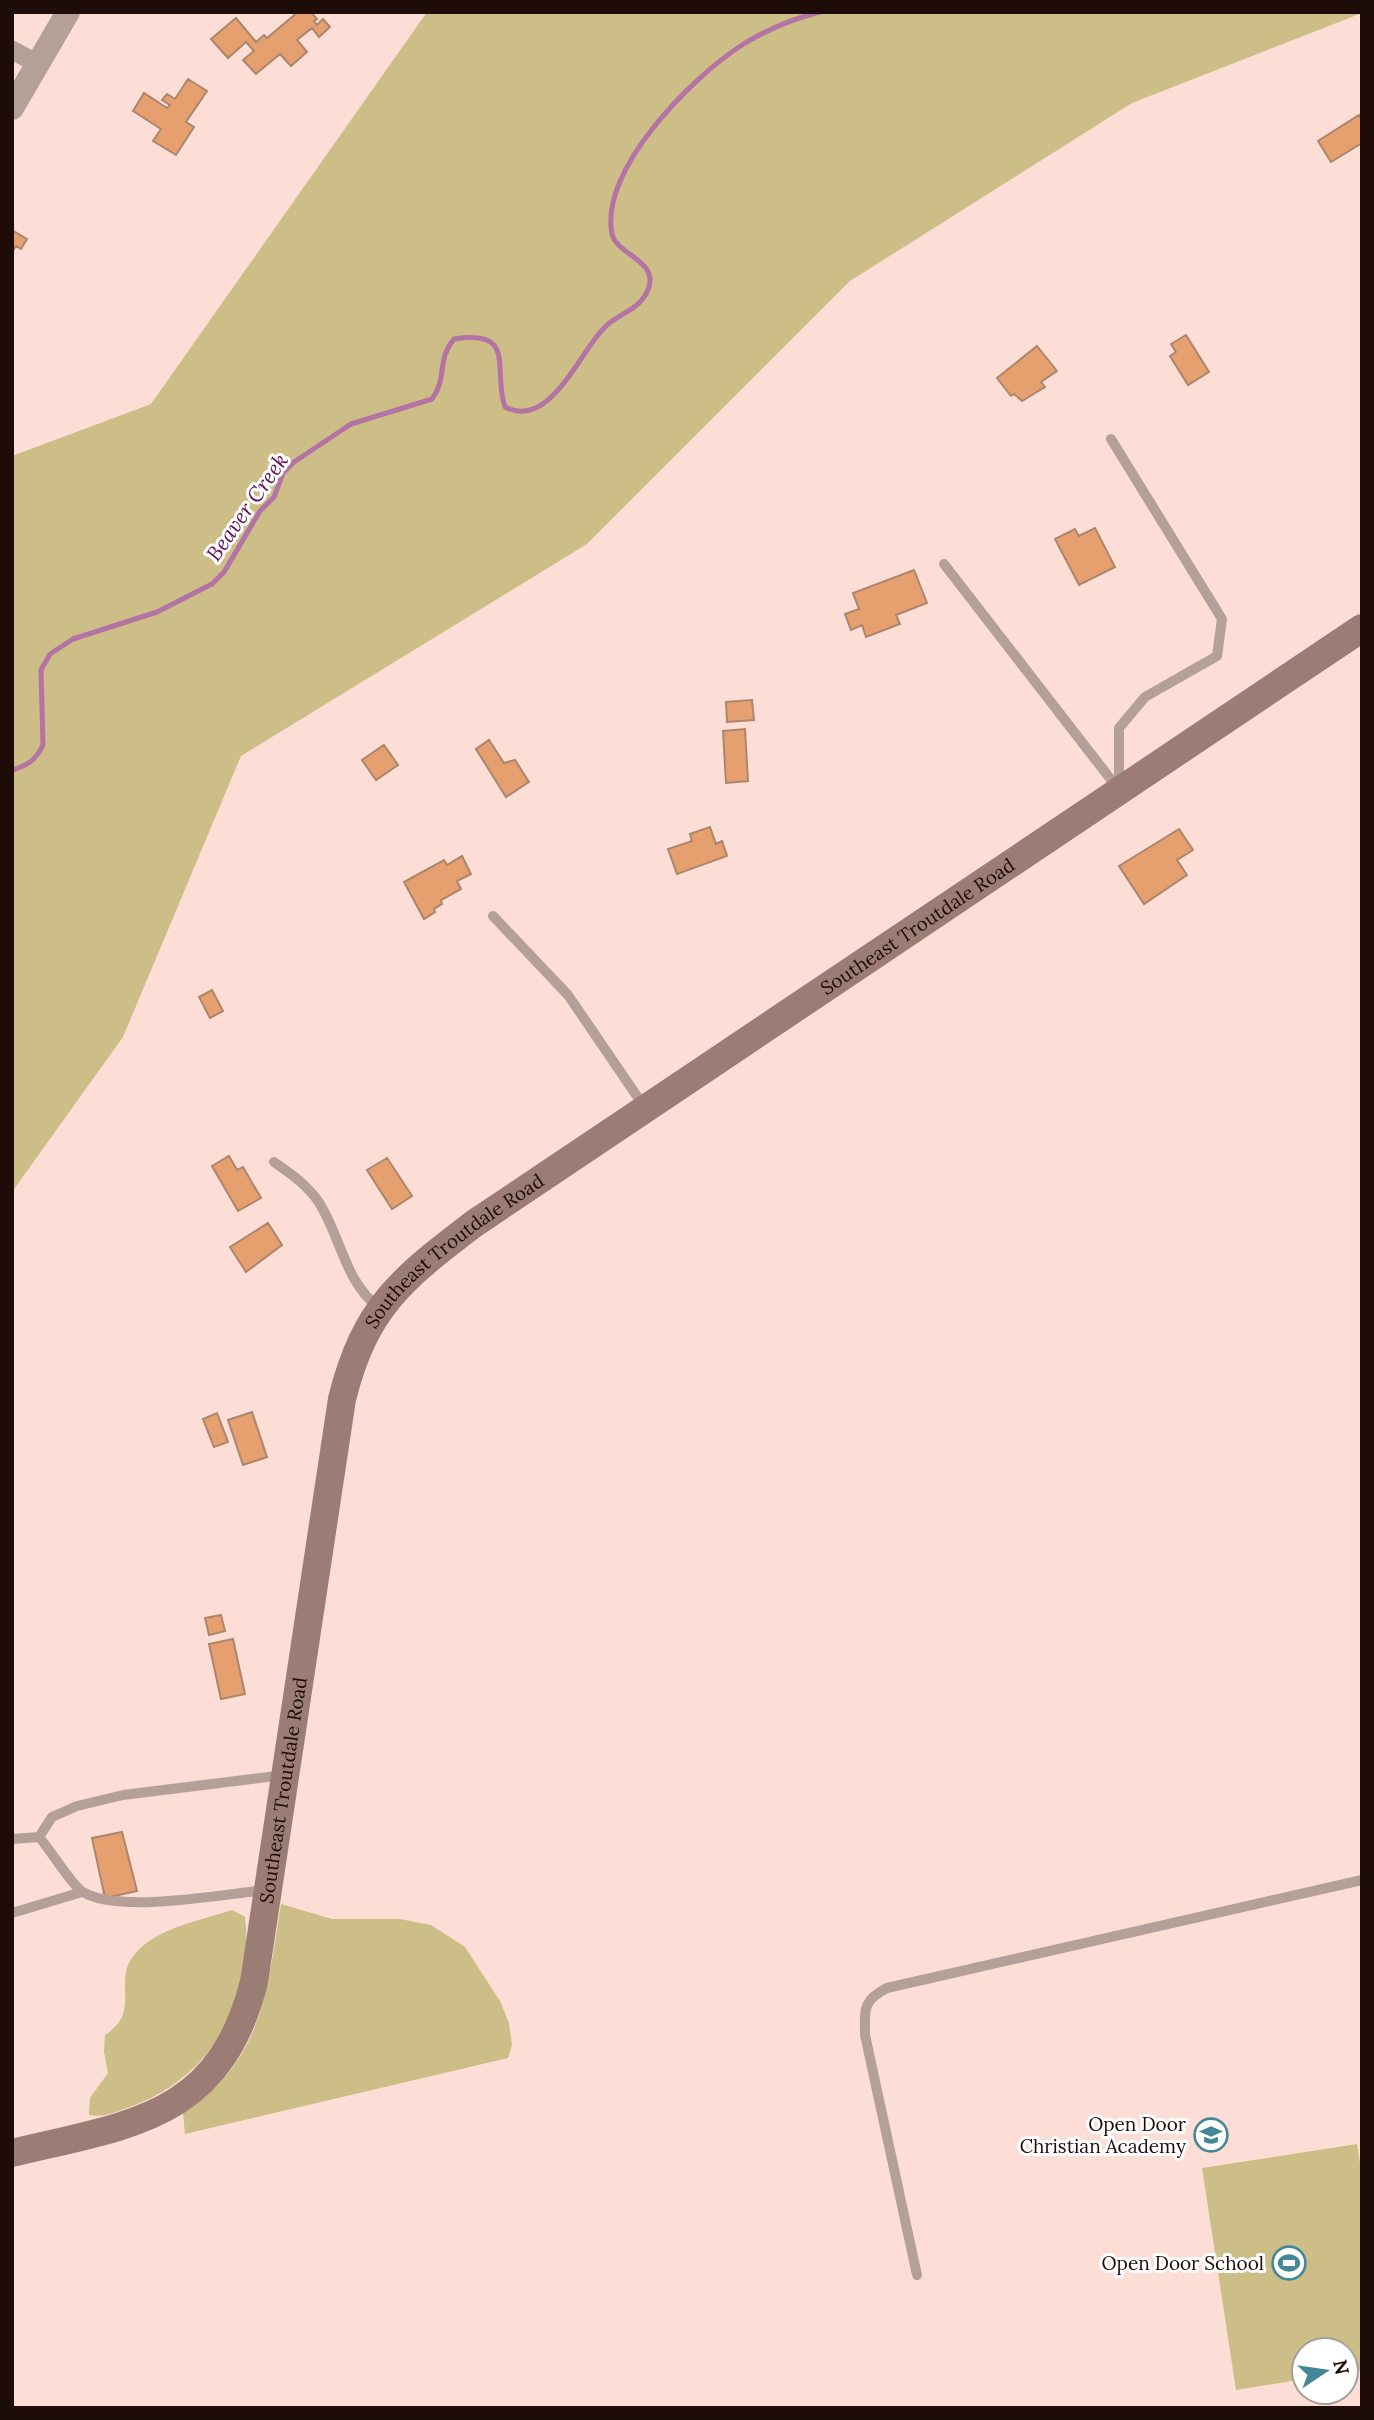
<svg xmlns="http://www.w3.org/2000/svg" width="1374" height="2420" font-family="Lora,serif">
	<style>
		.green { fill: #ccbe86 }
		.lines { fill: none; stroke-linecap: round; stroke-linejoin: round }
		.stream { stroke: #b473a5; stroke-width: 5 }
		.building { fill: #e6a06f; stroke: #ac866c; stroke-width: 2 }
		.service { stroke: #b59f99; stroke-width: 10 }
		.minor { stroke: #b59f99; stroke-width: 19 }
		.tertiary { stroke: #b59f99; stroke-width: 24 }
		.secondary { stroke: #9c7d75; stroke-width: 28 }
		.labels { text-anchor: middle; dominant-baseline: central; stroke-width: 6; stroke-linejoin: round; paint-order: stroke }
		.street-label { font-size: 19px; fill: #1d0c08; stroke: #fff }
		.poi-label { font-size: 19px; fill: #1d0c08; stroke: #fff; text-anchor: end }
		.water-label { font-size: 21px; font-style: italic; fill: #601054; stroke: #fff }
	</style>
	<rect width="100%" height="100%" fill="#fdded6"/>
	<!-- green -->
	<path class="green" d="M427 12 1362 13 1132 103 850 281 587 544 241 756 123 1037 12 1192V456L151 404Z
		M281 1904 332 1919H400L431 1925 465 1947 500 2001 509 2023 512 2045 508 2058 185 2134 183 2113C263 2061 267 1991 281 1904Z
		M232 1910 245 1917C255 1998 213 2075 135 2105 118 2111 106 2118 89 2115L90 2098 108 2073 104 2052 105 2035C143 2010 111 1982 135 1954 156 1928 202 1920 232 1910Z
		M1357 2144 1362 2176V2370L1346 2373V2350H1304V2379L1236 2390 1202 2168Z"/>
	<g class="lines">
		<!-- stream -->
		<path class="stream" d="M12 770C27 766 36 760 43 745L41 670 50 654 73 639 157 612 212 584 224 572 260 511 274 497 283 473 294 462 351 424 432 399C448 377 436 361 454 339 518 329 492 370 505 407 550 430 579 353 604 328 619 312 641 311 649 287 657 260 617 255 612 234 599 170 692 77 742 45 766 30 792 19 820 12"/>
	</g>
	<!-- building -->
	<path class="building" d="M298 12H311L317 19 314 21 317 25 323 19 330 27 319 37 312 28 297 40 307 52 291 66 280 54 256 74 243 60 254 51 246 42 228 58 211 39 236 18 256 42 264 35 267 38Z
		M188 79 207 91 186 122 194 127 176 155 153 141 161 129 133 111 144 93 167 108 170 105 162 100 167 94 175 99Z
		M1359 115 1362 120V143L1331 162 1318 141Z
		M12 230 27 239 21 249 16 246 12 252Z
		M1186 335 1209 372 1188 385 1170 356 1176 352 1171 344Z
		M1037 346 1057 371 1041 382 1045 387 1022 401 1014 394 1011 396 997 378Z
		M1095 528 1115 567 1079 585 1055 539 1075 529 1079 536Z
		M914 570 927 603 896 615 900 624 866 637 862 625 851 630 845 614 859 609 853 593Z
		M752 700 754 720 727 722 726 702Z
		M745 729 748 781 726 783 723 731Z
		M489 740 504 763 515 760 529 782 506 797 476 749Z
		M384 745 398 765 376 780 362 760Z
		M710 827 716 844 722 841 727 856 677 874 668 849 692 841 690 834Z
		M1179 829 1193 850 1177 860 1187 875 1144 904 1119 866Z
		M462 856 471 874 457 881 461 889 441 900 442 904 434 909 435 912 424 919 404 882 444 860 447 865Z
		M212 990 223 1011 210 1018 199 997Z
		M229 1156 237 1170 243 1167 261 1198 238 1211 212 1166Z
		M387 1158 412 1196 392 1209 367 1170Z
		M268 1223 282 1245 246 1272 230 1247Z
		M252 1412 267 1457 243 1465 228 1420Z
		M217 1413 228 1442 214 1447 203 1419Z
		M221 1615 225 1631 209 1635 205 1618Z
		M233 1639 245 1694 221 1699 209 1644Z
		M122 1832 137 1891 105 1898 92 1838Z"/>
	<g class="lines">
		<!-- service -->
		<path class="service" d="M944 564 1119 790V728L1145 697 1217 656 1222 619 1111 439
			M493 916 568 995 643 1105
			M274 1162C291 1174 306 1184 318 1201 341 1236 344 1281 379 1308
			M39 1837 52 1817 77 1806 123 1795 284 1775
			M12 1839 39 1837C49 1848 73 1887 83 1892 119 1914 224 1894 266 1890
			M12 1913 82 1892
			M917 2275 865 2035C865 2009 862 2001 887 1988L1362 1880"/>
		<!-- minor -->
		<path class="minor" d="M12 50 38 64"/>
		<!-- tertiary -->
		<path class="tertiary" d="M12 108 68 12"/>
		<!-- secondary -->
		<path class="secondary" id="s1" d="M12 2153C132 2124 219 2119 254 1982L342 1399C365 1306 403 1278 475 1223L1362 628"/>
	</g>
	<!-- icons -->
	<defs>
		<symbol id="school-ring" viewBox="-11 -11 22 22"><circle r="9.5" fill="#fff" stroke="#448797" stroke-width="1.5"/><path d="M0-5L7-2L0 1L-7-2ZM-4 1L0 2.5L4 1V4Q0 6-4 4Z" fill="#448797"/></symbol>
		<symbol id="stadium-ring" viewBox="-11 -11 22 22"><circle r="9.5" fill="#fff" stroke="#448797" stroke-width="1.5"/><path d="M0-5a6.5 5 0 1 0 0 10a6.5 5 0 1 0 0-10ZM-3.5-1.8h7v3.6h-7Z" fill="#448797"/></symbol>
	</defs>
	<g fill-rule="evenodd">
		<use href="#school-ring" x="1192" y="2116" width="38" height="38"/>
		<use href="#stadium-ring" x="1270" y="2244" width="38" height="38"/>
	</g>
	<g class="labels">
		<!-- street labels -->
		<g class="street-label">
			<text stroke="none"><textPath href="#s1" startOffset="1668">Southeast Troutdale Road</textPath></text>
			<text stroke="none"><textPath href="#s1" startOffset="1101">Southeast Troutdale Road</textPath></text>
			<text stroke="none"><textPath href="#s1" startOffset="513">Southeast Troutdale Road</textPath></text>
		</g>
		<!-- poi labels -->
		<g class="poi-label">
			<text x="1186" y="2124">Open Door<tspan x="1186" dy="22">Christian Academy</tspan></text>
			<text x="1264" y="2263">Open Door School</text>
		</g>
		<!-- water labels -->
		<g class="water-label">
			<text transform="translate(247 507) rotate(-55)">Beaver Creek</text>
		</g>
	</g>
	<!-- border -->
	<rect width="1374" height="2420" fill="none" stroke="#1d0c08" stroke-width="28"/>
	<!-- north arrow -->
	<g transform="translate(1325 2371) rotate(77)"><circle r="33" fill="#ffffff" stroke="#a59e9c" stroke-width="2"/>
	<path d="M0-5L12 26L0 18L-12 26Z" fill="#448797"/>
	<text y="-10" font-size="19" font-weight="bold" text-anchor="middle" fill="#1d0c08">N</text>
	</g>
</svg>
